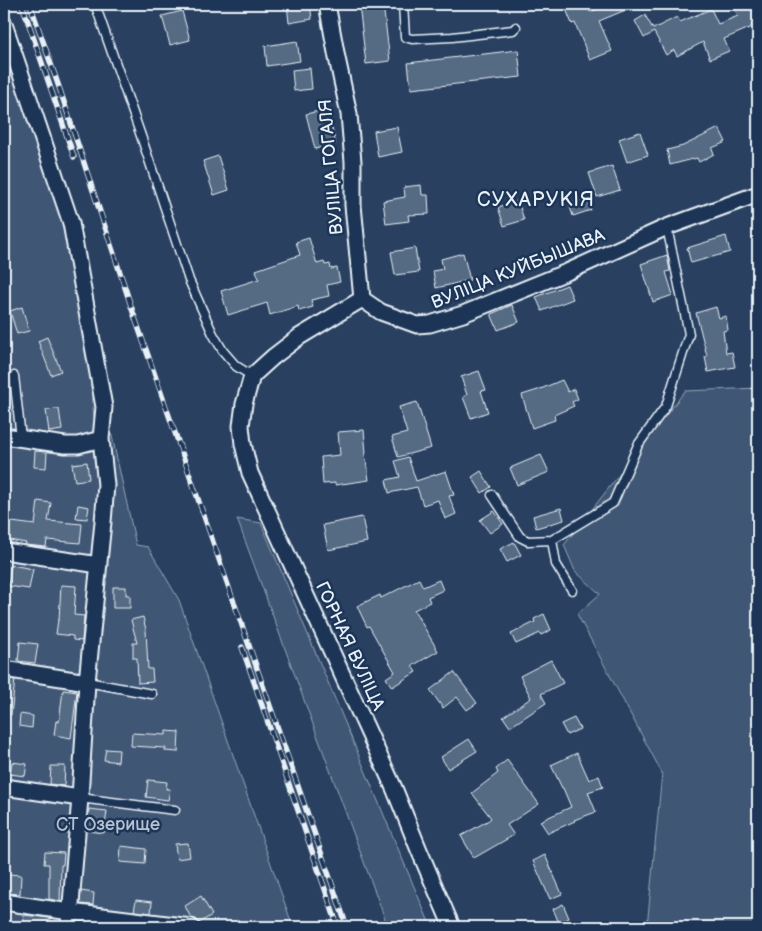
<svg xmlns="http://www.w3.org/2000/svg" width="762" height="931" font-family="'Balsamiq Sans',sans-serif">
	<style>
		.green { fill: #415774; stroke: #94a4b6 }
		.building { fill: #556a83; stroke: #e8f1f8 }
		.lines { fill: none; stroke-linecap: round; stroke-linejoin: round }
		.lane-casing { stroke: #e8f1f8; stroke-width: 11 }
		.street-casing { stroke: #e8f1f8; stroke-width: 19 }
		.lane { stroke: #1d3557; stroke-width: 8 }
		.street { stroke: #1d3557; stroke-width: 15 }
		.rail-casing { stroke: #e8f1f8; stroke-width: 5.5 }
		.rail { stroke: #1d3557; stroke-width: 4; stroke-dasharray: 11; stroke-linecap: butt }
		.labels { text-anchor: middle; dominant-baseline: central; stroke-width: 5; stroke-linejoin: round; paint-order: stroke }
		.street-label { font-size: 18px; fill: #e8f1f8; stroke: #1d3557 }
		.park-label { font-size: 18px; fill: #b6c3d0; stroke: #1d3557 }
		.quarter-label { font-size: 20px; letter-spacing: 1px; fill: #e8f1f8; stroke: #1d3557 }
	</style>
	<rect width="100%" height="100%" fill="#294061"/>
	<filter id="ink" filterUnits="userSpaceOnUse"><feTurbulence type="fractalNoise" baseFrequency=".02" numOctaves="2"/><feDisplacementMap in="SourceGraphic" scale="10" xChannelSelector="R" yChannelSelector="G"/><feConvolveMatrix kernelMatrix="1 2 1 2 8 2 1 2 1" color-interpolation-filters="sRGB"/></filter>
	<g filter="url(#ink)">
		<!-- green -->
		<path class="green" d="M4 45 64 223 87 342 94 418 110 427 136 545 148 547 179 600 293 927H4Z
			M758 388V927H647L662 773 577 614 600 594 575 571 564 545 685 391Z
			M237 519 261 523 431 927H388Z"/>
		<!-- building -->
		<path class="building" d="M287 4H310L312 19 289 23Z
			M359 4H383L390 61 366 64Z
			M564 4H587L590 12 610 4H640L599 21 612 51 590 60 575 23 572 24Z
			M732 4H758V22L751 25 752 27 724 39 729 51 710 59 703 42 677 56 674 50 666 55 654 32 644 38 635 21 645 15 653 29 677 17 680 22 711 9 718 24 738 16Z
			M182 11 190 40 170 45 162 16Z
			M297 41 300 61 267 66 265 46Z
			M518 50 521 77 411 89 408 63Z
			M310 68 312 89 294 91 292 70Z
			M327 109 336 144 315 149 306 114Z
			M397 127 402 152 378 157 374 131Z
			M719 128 726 142 712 148 714 154 699 162 697 158 670 165 667 150 683 146Z
			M640 132 648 155 627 162 619 139Z
			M218 156 229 190 214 195 203 161Z
			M612 166 620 190 597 197 589 173Z
			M421 185 422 195H428L429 214 408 215 409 221 386 224 383 201 405 197 404 187Z
			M587 198 591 210 573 216 569 204Z
			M518 201 524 220 504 226 498 207Z
			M726 236 730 252 691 263 687 248Z
			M309 238 317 264 324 262 325 265 330 264 331 269 337 268 340 282 327 285 329 296 311 300 313 307 299 311 298 306 270 315 267 303 228 315 221 291 259 279 256 270 300 255 296 242Z
			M415 248 419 272 395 275 391 252Z
			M463 253 470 280 436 288 433 271 443 269 441 259Z
			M667 255 670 271 666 272 673 295 653 302 641 264Z
			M567 285 573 299 542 311 536 297Z
			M512 305 519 322 498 330 491 314Z
			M22 307 29 331 17 334 10 311Z
			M716 307 719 318 726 316 728 330 723 331 726 353 732 352 735 367 708 372 705 357 707 356 696 313Z
			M47 337 61 371 51 375 38 341Z
			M479 371 486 390 481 391 488 412 471 418 463 397 467 395 461 377Z
			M562 380 568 392 574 389 578 399 572 402 574 406 554 415 555 420 532 428 522 395 538 390Z
			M417 402 431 448 398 457 392 437 407 433 399 407Z
			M59 409 62 430 49 432 46 410Z
			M364 430 366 453 365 454 369 480 335 485V483L323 484 321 457 340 455 338 432Z
			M35 451 47 452 46 468 34 467Z
			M541 455 549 472 517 485 510 468Z
			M408 457 416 481 446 471 454 495 449 496 456 514 445 519 438 500 423 505 417 487 389 493 386 480 400 477 395 461Z
			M87 462 89 479 75 481 72 464Z
			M481 471 491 487 482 493 472 477Z
			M38 501 51 503 48 521 82 524 80 543 47 540 46 547 25 545 26 543 4 539V521L35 525Z
			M78 505 89 507 87 519 76 518Z
			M561 508 564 520 536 528 533 516Z
			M494 511 503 524 490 533 480 520Z
			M362 517 367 542 328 550 323 525Z
			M514 542 521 555 507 562 500 549Z
			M11 565 33 569 29 589 8 586Z
			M419 579 423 587 439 580 443 590 428 597 430 602 414 610 438 651 412 666 416 672 392 687 386 678 395 672 369 626 367 627 357 606 380 595 381 598Z
			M61 585 76 586 74 615 84 616 82 641 73 640V636L56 634 58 620H59Z
			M113 587H126V595H130V608H113Z
			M544 614 551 630 541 635 540 633 516 644 511 634 535 622 534 619Z
			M143 617 146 630 148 669H152L153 682 138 683 137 658H133V643H137L131 620Z
			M20 642 38 644 35 663 18 661Z
			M551 660 563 683 541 694 546 703 510 727 503 717 531 698 520 676Z
			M454 672 477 703 467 710 457 697 443 708 430 690Z
			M4 678 15 680 11 715H4Z
			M63 690 77 692 71 738 54 735 56 721 59 722Z
			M20 714 33 716 32 728 19 726Z
			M574 718 580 729 567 735 561 724Z
			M166 731 179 732 178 752 165 751 166 748 131 746 132 733 166 735Z
			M469 739 477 751 448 769 441 757Z
			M106 749 119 750 118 762 104 760Z
			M577 753 589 780 599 776 603 787 588 792 596 812 574 820 575 821 548 833 540 821 571 807 563 788H562L551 765Z
			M507 760 539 804 507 825 514 835 474 858 461 836 489 820 491 818 472 793 498 773 496 769Z
			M12 762 27 764 25 776 10 774Z
			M51 766H65L64 786 50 784Z
			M148 780 167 782 166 789H170L168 800 146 797Z
			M89 809 107 811 104 833 87 831Z
			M188 843 190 857 177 859 175 844Z
			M121 846 146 849 145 864 120 862Z
			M45 852 64 853 63 865H61L60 901 49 899V864H44Z
			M545 855 562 894 550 899 533 861Z
			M8 874 21 875 20 894 7 893Z
			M81 891 94 893 93 905 80 904Z
			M201 896 212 915 199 923 196 919 191 918 185 906Z
			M136 900 152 902 151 913 134 911Z
			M563 904 569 918 559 923 553 909Z
			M24 915 50 918 49 927H23Z"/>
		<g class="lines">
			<defs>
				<path id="lane" d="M95 4 141 136 189 280 213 334 223 351 236 366 252 376
					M403 4 405 37 412 39 452 37 513 30 516 27
					M14 376 21 438
					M492 495 520 537 528 541 552 540
					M572 590 556 564 552 540 613 503 638 445 666 406 689 334 667 227
					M87 682 152 694
					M80 798 175 810"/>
				<path id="street" d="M327 4 337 58 349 114 353 162V205L362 299
					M4 24 71 223 104 407 101 439 106 485 103 522 87 682 80 798 69 927
					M362 299 299 337 273 357 252 376 244 404 241 426 243 444 250 473 394 788 419 850 452 927
					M362 299 381 312 417 325 430 324 463 314 567 272 667 227 758 194
					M4 436 65 445H78L101 439
					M4 551 99 565
					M4 669 87 682
					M4 787 80 798
					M4 902 70 912 191 927"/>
			</defs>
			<!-- lane casing -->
			<use href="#lane" class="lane-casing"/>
			<!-- street casing -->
			<use href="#street" class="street-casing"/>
			<!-- lane -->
			<use href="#lane" class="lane"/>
			<!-- street -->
			<use href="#street" class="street"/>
			<defs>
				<path id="rail" d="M22 4 74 157
					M30 4 60 90 134 315 347 927
					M242 647 338 927"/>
			</defs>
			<!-- rail casing -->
			<use href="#rail" class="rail-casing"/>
			<!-- rail -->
			<use href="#rail" class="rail"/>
		</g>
	</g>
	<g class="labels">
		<!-- street labels -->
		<g class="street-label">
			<text transform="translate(331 167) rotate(-95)">ВУЛІЦА ГОГАЛЯ</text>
			<text transform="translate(518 269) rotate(-22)">ВУЛІЦА КУЙБЫШАВА</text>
			<text transform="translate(350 646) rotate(65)">ГОРНАЯ ВУЛІЦА</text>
		</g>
		<!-- park labels -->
		<g class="park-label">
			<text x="108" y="824">СТ Озерище</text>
		</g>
		<!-- quarter labels -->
		<g class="quarter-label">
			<text x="536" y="200">СУХАРУКІЯ</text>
		</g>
	</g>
	<!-- margin -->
	<rect width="762" height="931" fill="none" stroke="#1d3557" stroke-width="20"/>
	<rect x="10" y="10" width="742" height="911" fill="none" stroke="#e8f1f8" stroke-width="2" filter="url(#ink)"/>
</svg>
